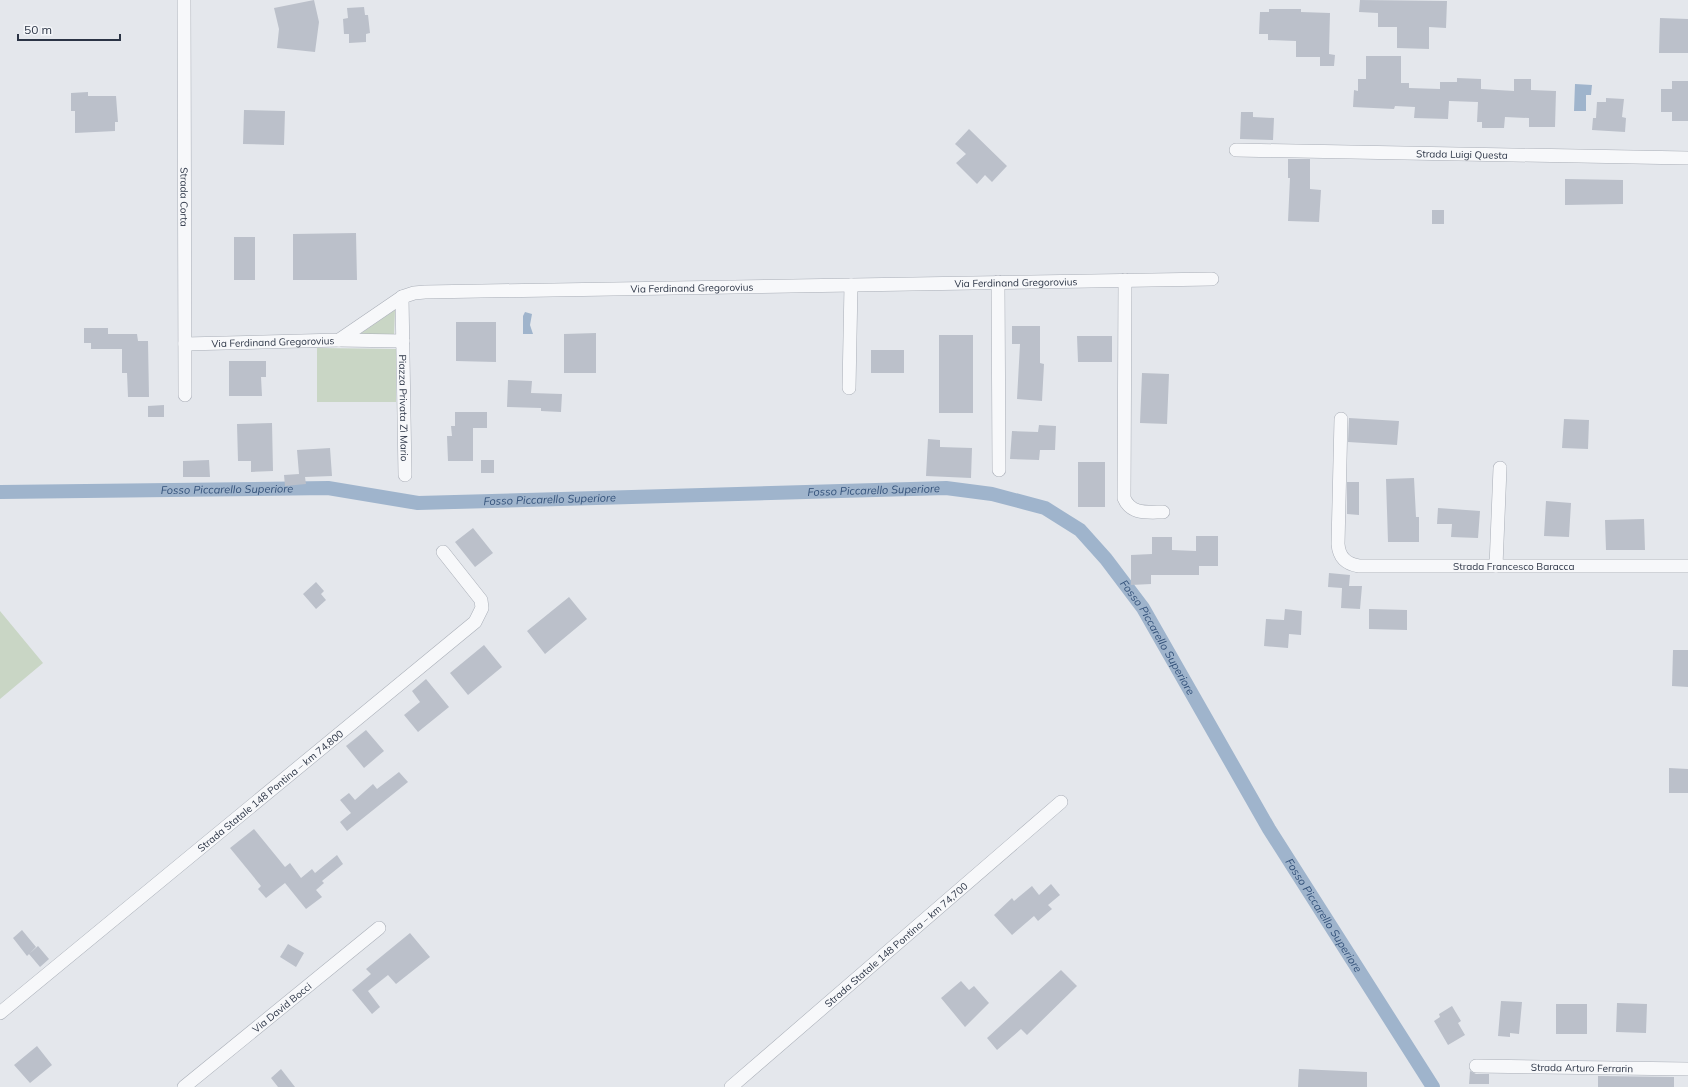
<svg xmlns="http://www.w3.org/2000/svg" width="1688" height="1087" font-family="Mulish,sans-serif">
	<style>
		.green { fill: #c9d6c5 }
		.water { fill: #9fb4cc }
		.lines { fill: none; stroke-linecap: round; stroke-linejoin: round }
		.canal { stroke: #9fb4cc; stroke-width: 14 }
		.building { fill: #bbc0ca }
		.minor-casing { stroke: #a9aeb7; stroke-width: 14 }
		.minor { stroke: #f7f8fa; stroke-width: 13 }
		.labels { text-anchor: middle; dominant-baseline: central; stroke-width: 3; stroke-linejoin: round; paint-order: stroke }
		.street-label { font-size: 10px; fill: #2b3445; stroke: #f4f6f9 }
		.water-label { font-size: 11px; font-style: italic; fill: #34527a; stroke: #f4f6f9 }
	</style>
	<rect width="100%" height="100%" fill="#e4e7ec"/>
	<!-- green -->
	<path class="green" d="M395 310 394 335 360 334Z
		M317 348 396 349V402H317Z
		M0 611 43 663 0 699Z"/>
	<!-- water -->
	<path class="water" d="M1575 84 1592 85 1591 95H1586V111H1574Z
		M525 312 532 314 530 325 533 334H523V316Z"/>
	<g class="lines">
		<!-- canal -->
		<path class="canal" id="s1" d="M0 492 328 488 418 503 946 488 992 494 1045 508 1080 530 1106 559 1143 608 1269 829 1433 1087"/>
	</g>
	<!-- building -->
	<path class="building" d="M314 0 319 22 315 52 277 48 279 29 274 8Z
		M1360 0 1447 1 1446 28 1429 27V49L1397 48V27H1378V13L1359 12Z
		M364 7 365 15H368L370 33 366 34V42L349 43V34H344L343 19 348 18 347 8Z
		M1269 9H1301V12L1330 13 1329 54 1335 55 1334 66H1320V57H1296V41L1268 40V34H1259L1260 12H1269Z
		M1660 18 1688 19V53H1659Z
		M1366 56H1401V83H1409V88L1440 89V82H1457V78L1481 79V89L1514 91V79H1531V90L1556 91 1555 127H1529V118L1505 117 1504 128H1482V122H1477L1478 102 1449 101 1448 119 1414 118 1415 107 1395 106 1394 109 1353 107 1354 90 1358 91V79H1366Z
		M1672 81H1688V121H1672V112H1661V89H1672Z
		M88 92V96H116L118 122H115V131L75 133V111H71V93Z
		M1606 98 1624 99 1622 117 1626 118 1625 132 1592 130 1593 118H1596L1597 102H1606Z
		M244 110 285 111 284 145 243 144Z
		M1241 112H1253V117L1274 118 1273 140 1240 139Z
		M969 129 1007 166 992 182 985 175 977 184 956 163 966 154 955 144Z
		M1288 159H1310V189L1321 190 1319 222 1288 221 1290 178H1288Z
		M1565 179 1623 180V204L1565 205Z
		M1432 210H1444V224H1432Z
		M356 233 357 280H293V234Z
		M234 237H255V280H234Z
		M456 322H496V362L456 361Z
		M1012 326H1040V363L1044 364 1042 401 1017 399 1020 344H1012Z
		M84 328H108V334H137L138 341H148L149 397H128L127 373H122V349H91V343H84Z
		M596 333V373H564V334Z
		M939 335H973V413H939Z
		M1077 336H1112V362H1078Z
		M871 350H904V373H871Z
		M229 361H266V377H261L262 396H229Z
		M1142 373 1169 374 1167 424 1140 423Z
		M508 380 532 381 531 393 562 394 561 412 541 411V408L507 407Z
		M164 405V417H148V406Z
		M455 412H487V428H473V461H448L447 436H452L451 426H455Z
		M1349 418 1399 421 1397 445 1348 442Z
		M1564 419 1589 420 1588 449 1562 448Z
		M272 423 273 471 251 472V461H238L237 424Z
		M1039 425 1056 426 1055 450H1040L1039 460 1010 459 1012 431 1038 432Z
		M928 439 940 440V447L972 448 971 478 926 476Z
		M330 448 332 476 305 477 306 484 285 486 284 475 299 474 297 450Z
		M209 460 210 477H183V461Z
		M481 460H494V473H481Z
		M1078 462H1105V507H1078Z
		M1414 478 1416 517H1419V542H1388L1386 479Z
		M1347 482H1359V515L1347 514Z
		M1546 501 1571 503 1569 537 1544 536Z
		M1438 508 1480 511 1478 538 1451 537 1452 524H1437Z
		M1644 519 1645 550H1606L1605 520Z
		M473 528 493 553 475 567 455 542Z
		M1196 536H1218V566H1199V575H1151V584L1131 585V555L1152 554V537H1172V550L1196 551Z
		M1329 573 1350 575 1349 586H1362L1360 609 1341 608 1342 588 1328 587Z
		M316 582 324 591 321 594 326 600 316 609 303 594Z
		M569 597 587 619 545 654 527 631Z
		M1285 609 1302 611 1301 635 1289 634 1288 648 1264 646 1266 619 1284 620Z
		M1369 609 1407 610V630L1369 629Z
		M484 645 502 667 468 695 450 673Z
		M1673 650H1688V687L1672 686Z
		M426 679 449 707 418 732 404 715 420 702 412 691Z
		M366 730 384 751 364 768 346 746Z
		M1669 768 1688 769V793H1669Z
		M399 772 408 782 347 831 340 822 351 813 340 800 349 793 355 800 373 784 377 789Z
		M254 829 285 867 290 863 301 878 312 869 315 873 337 855 343 864 322 881 324 883 316 890 322 897 306 909 285 883 266 898 258 889 261 886 230 848Z
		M1051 884 1060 895 1048 905 1052 909 1038 921 1034 916 1012 935 994 915 1012 898 1014 901 1032 886 1039 895Z
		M22 930 36 947 27 956 13 938Z
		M410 933 430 957 396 984 388 975 368 991 380 1007 372 1014 352 990 371 974 366 969Z
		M288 944 304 953 296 967 280 957Z
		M38 946 49 959 40 967 29 954Z
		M1061 970 1077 986 1027 1035 1021 1029 997 1050 987 1038Z
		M961 981 969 990 974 986 989 1003 965 1027 941 998Z
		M1501 1001 1522 1002 1519 1034 1510 1033V1037L1498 1036Z
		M1617 1003 1647 1004 1646 1033 1616 1032Z
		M1556 1004H1587V1034H1556Z
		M1452 1006 1461 1021 1458 1023 1465 1035 1448 1045 1434 1021 1440 1017 1439 1014Z
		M37 1046 52 1065 30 1083 14 1065Z
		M281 1069 295 1087H278L271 1078Z
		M1299 1069 1367 1072V1087H1298Z
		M1470 1071 1476 1074H1489V1084H1469Z
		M1598 1076 1674 1077V1087H1598Z"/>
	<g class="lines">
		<defs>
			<g id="minor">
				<path id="s2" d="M184 0 185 395"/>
				<path id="s3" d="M1236 150 1688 158"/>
				<path d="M1125 280 1124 498C1131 515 1148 512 1163 512"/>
				<path d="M998 282 999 470"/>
				<path id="s4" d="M402 297 405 475"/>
				<path d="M339 340 403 341"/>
				<path id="s5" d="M185 344 339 340 402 297 414 293 425 292 1212 279"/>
				<path d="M849 388 851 285"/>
				<path id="s6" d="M1341 419 1338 544C1339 557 1346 564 1359 566H1688"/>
				<path d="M1496 566 1500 468"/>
				<path id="s7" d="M0 1013 475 622 482 608 481 600 443 552"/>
				<path id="s8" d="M1476 1066 1688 1069"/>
				<path id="s9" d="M184 1087 379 928"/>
				<path id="s10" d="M731 1087 1061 802"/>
			</g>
		</defs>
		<!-- minor casing -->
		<use href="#minor" class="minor-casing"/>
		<!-- minor -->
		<use href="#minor" class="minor"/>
	</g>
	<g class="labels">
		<!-- street labels -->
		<g class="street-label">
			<text stroke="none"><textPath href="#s3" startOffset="226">Strada Luigi Questa</textPath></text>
			<text stroke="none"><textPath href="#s2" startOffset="197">Strada Corta</textPath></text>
			<text stroke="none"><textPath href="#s5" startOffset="845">Via Ferdinand Gregorovius</textPath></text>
			<text stroke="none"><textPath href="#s5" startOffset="521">Via Ferdinand Gregorovius</textPath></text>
			<text stroke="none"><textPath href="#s5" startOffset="88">Via Ferdinand Gregorovius</textPath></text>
			<text stroke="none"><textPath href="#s4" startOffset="111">Piazza Privata Zì Mario</textPath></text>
			<text stroke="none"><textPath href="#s6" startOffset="313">Strada Francesco Baracca</textPath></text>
			<text stroke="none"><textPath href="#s7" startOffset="350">Strada Statale 148 Pontina – km 74,800</textPath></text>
			<text stroke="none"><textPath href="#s10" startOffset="218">Strada Statale 148 Pontina – km 74,700</textPath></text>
			<text stroke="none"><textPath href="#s9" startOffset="126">Via David Bocci</textPath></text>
			<text stroke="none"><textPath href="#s8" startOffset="106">Strada Arturo Ferrarin</textPath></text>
		</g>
		<!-- water labels -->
		<g class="water-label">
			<text stroke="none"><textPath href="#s1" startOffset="227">Fosso Piccarello Superiore</textPath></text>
			<text stroke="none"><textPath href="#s1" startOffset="875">Fosso Piccarello Superiore</textPath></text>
			<text stroke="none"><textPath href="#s1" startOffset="551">Fosso Piccarello Superiore</textPath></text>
			<text stroke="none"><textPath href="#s1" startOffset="1223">Fosso Piccarello Superiore</textPath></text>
			<text stroke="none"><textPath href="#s1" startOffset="1547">Fosso Piccarello Superiore</textPath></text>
		</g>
	</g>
	<!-- scale -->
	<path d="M18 34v6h102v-6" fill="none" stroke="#2b3445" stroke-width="2"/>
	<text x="24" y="34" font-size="12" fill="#2b3445" stroke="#f4f6f9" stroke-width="3" paint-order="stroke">50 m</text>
</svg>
